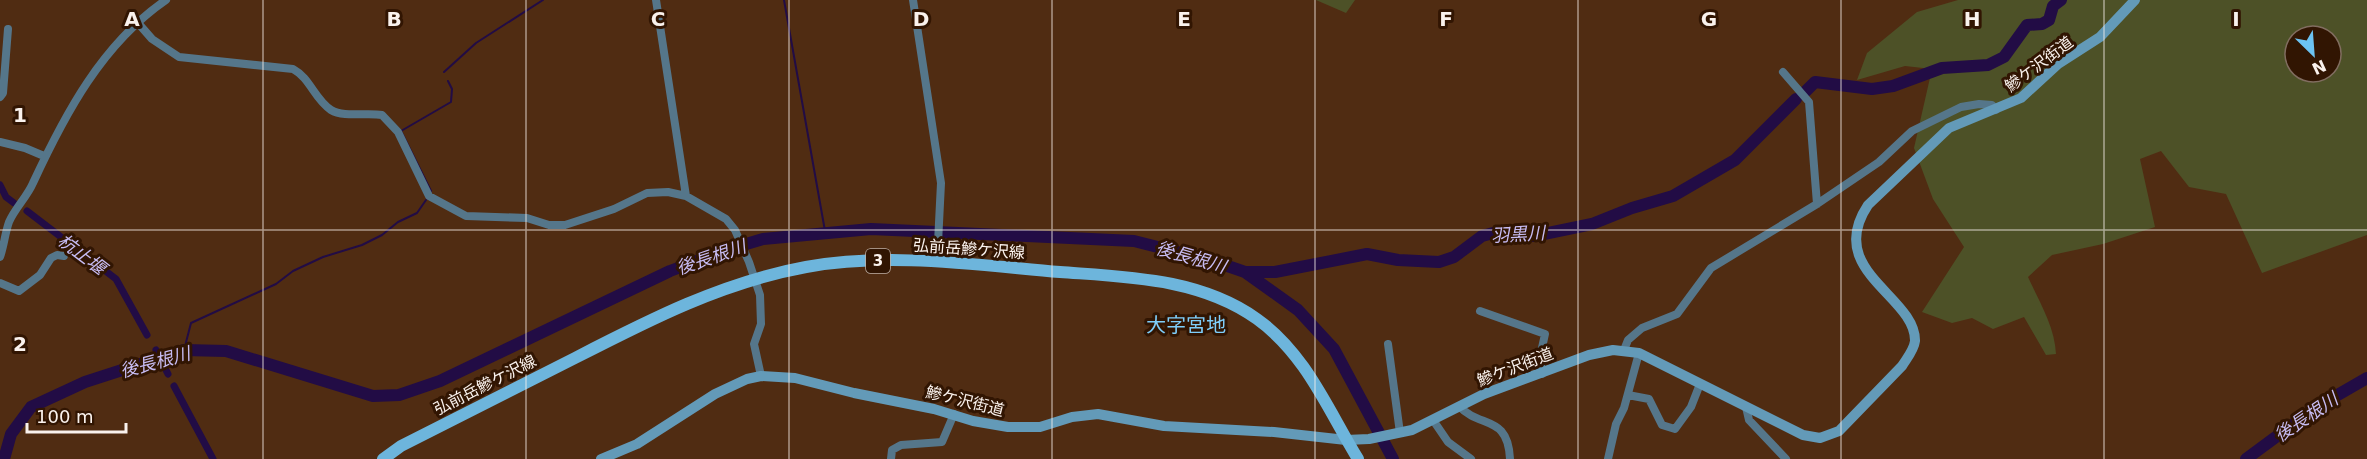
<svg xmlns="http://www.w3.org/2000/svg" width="2367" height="459" font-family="'DejaVu Sans','Noto Sans JP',sans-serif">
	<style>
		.green { fill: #4d5127; fill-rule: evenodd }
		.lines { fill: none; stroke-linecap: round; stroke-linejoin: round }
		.stream { stroke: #220c45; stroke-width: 2 }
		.canal { stroke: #220c45; stroke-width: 7 }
		.river { stroke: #220c45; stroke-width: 12 }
		.street { stroke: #55768a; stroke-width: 8 }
		.secondary { stroke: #639ab8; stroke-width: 10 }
		.primary { stroke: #6db5dc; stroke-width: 12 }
		.grid { fill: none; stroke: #faf2ed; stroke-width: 1.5; stroke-opacity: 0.55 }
		.labels { text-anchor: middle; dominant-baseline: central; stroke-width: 6; stroke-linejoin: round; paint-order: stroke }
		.shield { fill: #311502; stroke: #beb0a6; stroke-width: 1.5 }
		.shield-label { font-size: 15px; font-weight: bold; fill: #faf2ed }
		.street-label { font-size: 16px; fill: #faf2ed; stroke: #311502 }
		.water-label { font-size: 18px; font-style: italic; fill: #c7bcf3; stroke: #311502 }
		.quarter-label { font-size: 20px; fill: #7fcefa; stroke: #311502 }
		.grid-label { font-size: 20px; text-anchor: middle; font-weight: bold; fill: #faf2ed; stroke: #311502; stroke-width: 6; stroke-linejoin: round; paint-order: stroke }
	</style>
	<rect width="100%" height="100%" fill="#502c12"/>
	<!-- green -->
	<path class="green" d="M1316 0H1355L1346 13Z
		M1958 0H2367V235L2262 273 2226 194 2189 187 2161 151 2140 159 2155 227 2103 244 2052 255 2028 277C2039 301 2055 327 2056 354L2046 355 2024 317 1993 329 1972 318 1952 323 1922 312 1964 247 1933 199 1914 148 1932 69 1905 66 1857 80 1867 53 1917 12ZM2295 36H2331V72H2295Z"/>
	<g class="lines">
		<!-- stream -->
		<path class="stream" d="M784 0 825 231
			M444 72 476 43 543 0
			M431 191 401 131 451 102 452 89 448 81
			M184 350 191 323 276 284 293 271 323 257 362 245 382 235 398 222 417 213 426 200"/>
		<!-- canal -->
		<path class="canal" d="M0 185 6 197 14 203
			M27 211 116 279 147 335
			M156 350 168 374
			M174 386 213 459"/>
		<!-- river -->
		<path class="river" d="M1806 91 1815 82 1872 89 1893 86 1942 68 1988 65 2004 57 2027 25 2042 24 2049 20 2053 6 2061 0
			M1245 272H1275L1367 254 1398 260 1439 262 1454 257 1482 236 1497 232 1534 236 1592 224 1632 208 1673 196 1735 160 1796 99
			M4 459 11 434 31 407 85 382 184 350 226 351 373 396 399 395 440 381 670 271 726 250 763 239 871 229 1134 241 1213 261 1245 272 1298 310 1334 349 1393 459
			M2246 459 2315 408 2367 378"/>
		<!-- street -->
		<path class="street" d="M656 0 686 196
			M913 0 941 183 937 263
			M138 23 152 39 179 57 293 69C310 78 315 100 331 110 344 118 367 112 382 115L398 132 429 196 466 216 527 218 549 225H565L614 209 647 193 668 192 686 196 726 219 735 230 749 262 760 295 761 324 754 344 761 376
			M1783 72 1809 102 1817 204
			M0 97 3 93 8 29
			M0 142 25 148 44 156
			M0 257C4 246 5 233 9 222 15 208 27 197 33 183 65 114 102 44 166 0
			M0 283 19 291 40 275 51 258 57 255 64 256
			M1480 311 1545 334 1540 357 1542 374
			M1388 344 1400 433
			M1624 350 1628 340 1642 328 1677 314 1711 268 1817 204 1879 162 1912 131 1961 107 1979 104 1992 105 1996 110
			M1628 395 1649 399 1662 425 1675 429 1691 407 1700 384
			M1459 406C1480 429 1508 414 1510 459
			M1746 407 1749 420 1786 459
			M1433 420 1448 442 1471 459
			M891 459 892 450 901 445 942 442 954 414
			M1608 459 1616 424 1624 408 1639 353"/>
		<!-- secondary -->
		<path class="secondary" d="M601 459 637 444 715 394 747 379 761 376 795 378 854 393 934 409 973 421 1008 427H1040L1072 417 1098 414 1164 426 1274 432 1346 440 1369 439 1412 430 1484 394 1589 355 1613 350 1639 353 1803 435 1820 438 1839 431 1902 366C1907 358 1914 350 1915 341 1916 296 1824 271 1868 205L1949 128 2021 98 2058 64 2100 37 2135 0"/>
		<!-- primary -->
		<path class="primary" d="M383 459 401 446C459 417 517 387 575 358 649 320 723 282 806 267 888 252 977 265 1060 272 1127 277 1200 278 1257 319 1306 354 1328 410 1358 459"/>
	</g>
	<!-- grid -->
	<path class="grid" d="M263 0V459M526 0V459M789 0V459M1052 0V459M1315 0V459M1578 0V459M1841 0V459M2104 0V459M0 230H2367"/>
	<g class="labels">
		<!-- shield labels -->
		<rect class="shield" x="866" y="249" width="24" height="24" rx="4.5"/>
		<g class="shield-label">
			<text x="878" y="261">3</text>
		</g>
		<!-- street labels -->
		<g class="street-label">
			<text transform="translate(2039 64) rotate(-37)">鰺ケ沢街道</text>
			<text transform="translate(969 249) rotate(4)">弘前岳鰺ケ沢線</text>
			<text transform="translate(1515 367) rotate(-21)">鰺ケ沢街道</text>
			<text transform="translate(485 385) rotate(-27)">弘前岳鰺ケ沢線</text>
			<text transform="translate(965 401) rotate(14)">鰺ケ沢街道</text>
		</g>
		<!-- water labels -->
		<g class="water-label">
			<text transform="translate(1518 234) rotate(-3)">羽黒川</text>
			<text transform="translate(82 254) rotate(37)">杭止堰</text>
			<text transform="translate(711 257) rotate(-19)">後長根川</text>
			<text transform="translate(1191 257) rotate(16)">後長根川</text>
			<text transform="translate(155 362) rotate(-15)">後長根川</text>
			<text transform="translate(2306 417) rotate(-34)">後長根川</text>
		</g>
		<!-- quarter labels -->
		<g class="quarter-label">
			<text x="1186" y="325">大字宮地</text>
		</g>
	</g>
	<g class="grid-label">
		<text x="132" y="26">A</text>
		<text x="394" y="26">B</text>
		<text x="658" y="26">C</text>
		<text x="921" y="26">D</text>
		<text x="1184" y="26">E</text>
		<text x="1446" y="26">F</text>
		<text x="1709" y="26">G</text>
		<text x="1972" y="26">H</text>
		<text x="2236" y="26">I</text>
		<text x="20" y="122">1</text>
		<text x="20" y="351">2</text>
	</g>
	<!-- north arrow -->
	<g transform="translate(2313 54) rotate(155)"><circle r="28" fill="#311502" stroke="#816d60" stroke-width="1.5"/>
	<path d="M0-4.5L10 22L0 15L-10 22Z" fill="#6cc3f2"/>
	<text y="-9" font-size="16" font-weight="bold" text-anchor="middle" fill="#faf2ed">N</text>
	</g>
	<!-- scale -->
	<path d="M27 423v9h99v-9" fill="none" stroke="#faf2ed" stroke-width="3"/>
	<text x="36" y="423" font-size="18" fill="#faf2ed" stroke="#311502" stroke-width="4.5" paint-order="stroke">100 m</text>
</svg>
